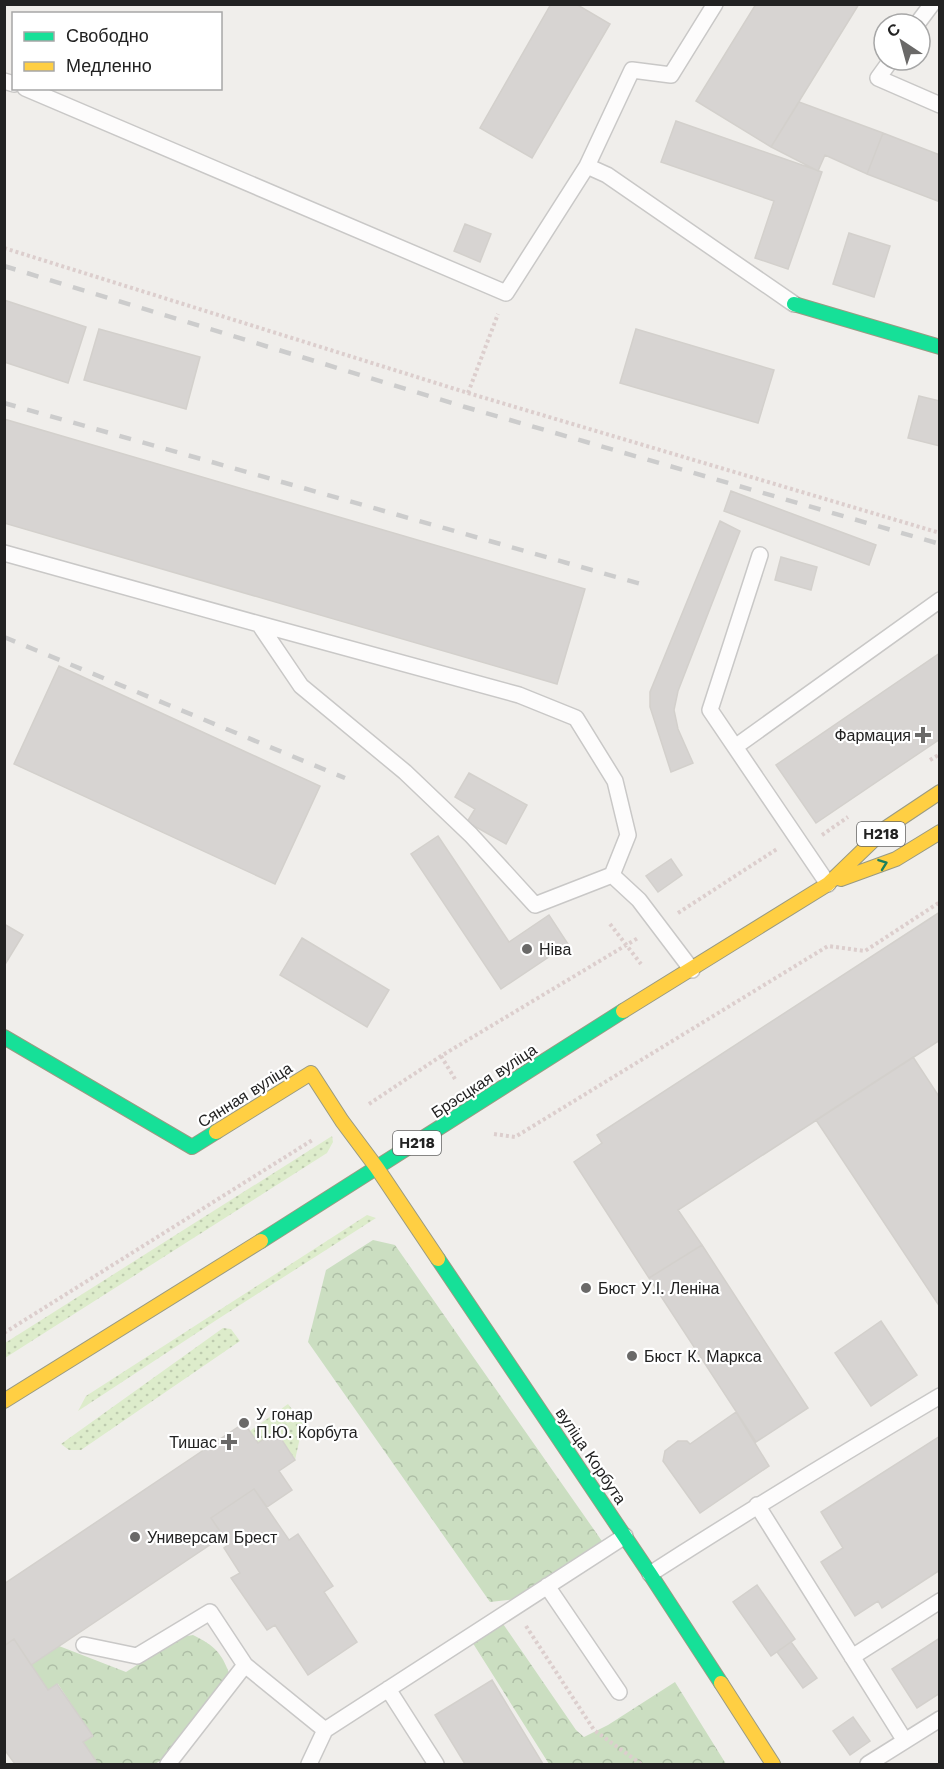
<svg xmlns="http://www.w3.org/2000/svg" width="944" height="1769" font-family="'Work Sans',sans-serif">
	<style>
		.grass { fill: url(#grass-dots) }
		.forest { fill: url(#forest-crowns) }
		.building { fill: #d7d4d2; stroke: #d3d0cc; stroke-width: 1.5 }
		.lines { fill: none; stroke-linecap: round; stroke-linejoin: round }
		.lane-casing { stroke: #c9c8c7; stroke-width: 18 }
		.fast-casing { stroke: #999a82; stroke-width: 16 }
		.slow-casing { stroke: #999a82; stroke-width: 16 }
		.path { stroke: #dccecd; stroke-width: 4; stroke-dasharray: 3 3; stroke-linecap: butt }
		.lane { stroke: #fdfcfc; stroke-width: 15 }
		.fast { stroke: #16e098; stroke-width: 14 }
		.slow { stroke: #ffcf43; stroke-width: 14 }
		.rail { stroke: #ccc; stroke-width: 4.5; stroke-dasharray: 12 12; stroke-linecap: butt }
		.oneway { stroke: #1c815d }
		.poi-dot { fill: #6a6968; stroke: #fff; stroke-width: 2 }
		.labels { text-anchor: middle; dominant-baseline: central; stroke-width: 4.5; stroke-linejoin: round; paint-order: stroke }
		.shield { fill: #fff; stroke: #646464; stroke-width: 1.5 }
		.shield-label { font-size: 15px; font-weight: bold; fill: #222 }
		.poi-label { font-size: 16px; fill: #222; stroke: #fff; text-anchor: start }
		.street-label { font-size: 16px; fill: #222; stroke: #fff }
	</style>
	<defs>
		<pattern id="grass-dots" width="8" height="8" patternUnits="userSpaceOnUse" patternTransform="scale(1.5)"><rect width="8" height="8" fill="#ddeccb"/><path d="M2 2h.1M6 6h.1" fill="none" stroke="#bdcaae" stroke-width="1.8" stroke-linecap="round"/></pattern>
		<pattern id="forest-crowns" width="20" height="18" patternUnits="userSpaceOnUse" patternTransform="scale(1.5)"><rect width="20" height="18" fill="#cbdec1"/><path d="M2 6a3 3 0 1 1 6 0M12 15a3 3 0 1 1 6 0" fill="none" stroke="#aebea6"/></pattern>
	</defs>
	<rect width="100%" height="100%" fill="#f0eeeb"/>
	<!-- grass -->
	<path class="grass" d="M332 1136 333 1142 327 1153 5 1358V1343Z
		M367 1215 376 1218 218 1319 78 1411 86 1396Z
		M223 1328 231 1329 240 1341 81 1450H69L61 1444Z
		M288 1404 303 1424 295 1460 276 1431 258 1443 250 1431Z"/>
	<!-- forest -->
	<path class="forest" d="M373 1240 395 1245 604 1544 518 1599 490 1602 308 1342 326 1270Z
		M499 1618 576 1730 584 1737 608 1725 675 1682 726 1764H549L469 1637Z
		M193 1635C215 1646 221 1652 230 1675L161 1760 155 1764H98L83 1742 92 1736 58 1684 48 1690 31 1665 59 1646 126 1672 181 1637Z"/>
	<!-- building -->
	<path class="building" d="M551 4H576L610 24 532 158 480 128Z
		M756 4H859L771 147 696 101Z
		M799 102 883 133 867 174 825 155 818 171 771 147Z
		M676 121 822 172 788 269 755 258 774 201 661 162Z
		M883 133 940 155V202L867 174Z
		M465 224 491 234 480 262 454 251Z
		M849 233 890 246 874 297 833 284Z
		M4 300 86 327 68 383 4 362Z
		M99 329 200 357 186 409 84 380Z
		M636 329 774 370 758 423 620 383Z
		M919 396 940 401V446L908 438Z
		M4 419 585 589 557 684 4 523Z
		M731 491 876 545 869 565 724 511Z
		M720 521 740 531 678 691 674 710 678 729 693 763 671 772 650 707V692Z
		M781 557 817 567 811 590 775 580Z
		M940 653V739L816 823 776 765Z
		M59 666 320 786 275 884 14 764Z
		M469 773 527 805 506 844 467 822 475 809 455 797Z
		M438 836 509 942 549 915 568 944 501 989 411 854Z
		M671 859 682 875 658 892 646 876Z
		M940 912V1040L678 1210 702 1245 649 1278 574 1162 602 1143 597 1135Z
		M4 924 23 935 4 966Z
		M302 938 389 990 367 1027 280 975Z
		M913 1057 940 1098V1307L816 1120Z
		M702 1245 808 1408 756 1442 649 1278Z
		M881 1321 917 1375 871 1406 835 1353Z
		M736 1412 769 1466 700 1513 663 1461 665 1451 678 1441H687L690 1444Z
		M244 1423 258 1443 276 1431 295 1460 279 1471 292 1490 267 1507 254 1489 211 1518 223 1536 31 1665 14 1639 4 1646V1584Z
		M940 1436V1570L882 1608 878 1601 855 1616 821 1562 843 1548 821 1512Z
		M254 1489 289 1540 298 1534 333 1586 324 1592 357 1642 308 1675 275 1625 267 1630 231 1578 240 1573 224 1548 229 1544 211 1518Z
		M757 1585 795 1639 771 1656 733 1602Z
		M940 1638V1693L917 1708 892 1669Z
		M14 1639 48 1690 57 1684 93 1736 83 1742 98 1764H15L4 1749V1646Z
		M791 1642 817 1678 803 1688 777 1652Z
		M492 1680 543 1764H465L435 1715Z
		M853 1717 870 1741 850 1755 833 1731Z"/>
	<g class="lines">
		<defs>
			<path id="lane" d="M917 24 932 4
				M891 60 878 78 940 105
				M4 81 14 84
				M25 88 506 293 587 166 632 70 671 75 715 4
				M587 166 607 175 794 304
				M4 553 259 624 519 695 576 718 615 781 628 835 612 875 639 900 692 970
				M760 555 710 710 828 884
				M259 624 301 686 405 772 471 835 535 905 612 875
				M735 747 940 600
				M757 1505 905 1741
				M650 1574C745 1513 842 1454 940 1396
				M547 1586 619 1692
				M84 1645 137 1656 210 1612 245 1665
				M852 1657 940 1601
				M388 1689 436 1764
				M168 1764 245 1665 325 1730
				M309 1764 325 1730 625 1536
				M868 1764 940 1719"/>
			<path id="fast" d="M794 304 940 347
				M4 1037 192 1147 216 1132
				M261 1241 623 1011
				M438 1259 650 1574 721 1683"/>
			<path id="slow" d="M841 879 896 859 940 832
				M623 1011 828 884 886 828 940 792
				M216 1132 311 1073 342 1121 377 1168 438 1259
				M4 1401 261 1241
				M721 1683 773 1764"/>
		</defs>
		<!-- lane casing -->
		<use href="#lane" class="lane-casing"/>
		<!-- fast casing -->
		<use href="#fast" class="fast-casing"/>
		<!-- slow casing -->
		<use href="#slow" class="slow-casing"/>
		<!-- path -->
		<path class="path" d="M4 248 468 393 940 533
			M468 393 498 314
			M930 760 940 754
			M822 835 848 817
			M678 913 777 849
			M610 924 641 964
			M441 1056 455 1079
			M369 1104 441 1056 638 938
			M494 1134 515 1137 828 946 865 951 940 902
			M4 1333 314 1139
			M526 1626 594 1730 641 1764"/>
		<!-- lane -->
		<use href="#lane" class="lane"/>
		<!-- fast -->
		<use href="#fast" class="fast"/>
		<!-- slow -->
		<use href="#slow" class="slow"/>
		<!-- rail -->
		<path class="rail" d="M4 266 465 407 940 544
			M4 403 641 584
			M4 637 345 778"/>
	</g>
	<!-- one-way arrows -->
	<defs><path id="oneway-chevron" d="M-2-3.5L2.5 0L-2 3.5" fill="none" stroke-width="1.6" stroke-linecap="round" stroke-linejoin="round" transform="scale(1.5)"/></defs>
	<use class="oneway" href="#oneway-chevron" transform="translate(883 864) rotate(-20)"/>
	<!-- markers -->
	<g class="poi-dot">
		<path d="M920 726h6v6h6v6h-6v6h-6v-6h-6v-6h6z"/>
		<circle cx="527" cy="949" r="6"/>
		<circle cx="586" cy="1288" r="6"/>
		<circle cx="632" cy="1356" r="6"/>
		<circle cx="244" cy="1423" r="6"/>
		<path d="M226 1433h6v6h6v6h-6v6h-6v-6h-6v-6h6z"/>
		<circle cx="135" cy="1537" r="6"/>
	</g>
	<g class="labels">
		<!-- shield labels -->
		<g class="shield">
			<rect x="857" y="822" width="48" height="24" rx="4.5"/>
			<rect x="393" y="1131" width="48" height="24" rx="4.5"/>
		</g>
		<g class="shield-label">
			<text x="881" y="834">Н218</text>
			<text x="417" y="1143">Н218</text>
		</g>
		<!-- poi labels -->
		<g class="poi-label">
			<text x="911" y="735" text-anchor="end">Фармация</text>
			<text x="539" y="949">Ніва</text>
			<text x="598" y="1288">Бюст У.І. Леніна</text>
			<text x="644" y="1356">Бюст К. Маркса</text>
			<text x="256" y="1414">У гонар<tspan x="256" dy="18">П.Ю. Корбута</tspan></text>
			<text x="217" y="1442" text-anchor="end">Тишас</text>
			<text x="147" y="1537">Универсам Брест</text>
		</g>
		<!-- street labels -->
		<g class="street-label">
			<text transform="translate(484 1081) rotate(-33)">Брэсцкая вуліца</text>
			<text transform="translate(245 1095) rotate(-32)">Сянная вуліца</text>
			<text transform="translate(591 1456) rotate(56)">вуліца Корбута</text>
		</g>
	</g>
	<!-- border -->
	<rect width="944" height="1769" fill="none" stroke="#222222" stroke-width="12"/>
	<!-- legend -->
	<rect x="12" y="12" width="210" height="78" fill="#ffffff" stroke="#a7a7a7" stroke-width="1.5"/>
	<rect x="24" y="32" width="30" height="9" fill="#16e098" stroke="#a7a7a7" stroke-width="1.5"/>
	<text x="66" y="42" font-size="18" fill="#222222">Свободно</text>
	<rect x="24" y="62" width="30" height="9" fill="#ffcf43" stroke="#a7a7a7" stroke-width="1.5"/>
	<text x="66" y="72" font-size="18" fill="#222222">Медленно</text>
	<!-- north arrow -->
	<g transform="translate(902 42) rotate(324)"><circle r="28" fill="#ffffff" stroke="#a7a7a7" stroke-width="1.5"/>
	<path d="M0-4.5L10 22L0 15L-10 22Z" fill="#6a6968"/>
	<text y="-9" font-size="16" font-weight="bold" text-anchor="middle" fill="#222222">С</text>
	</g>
</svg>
